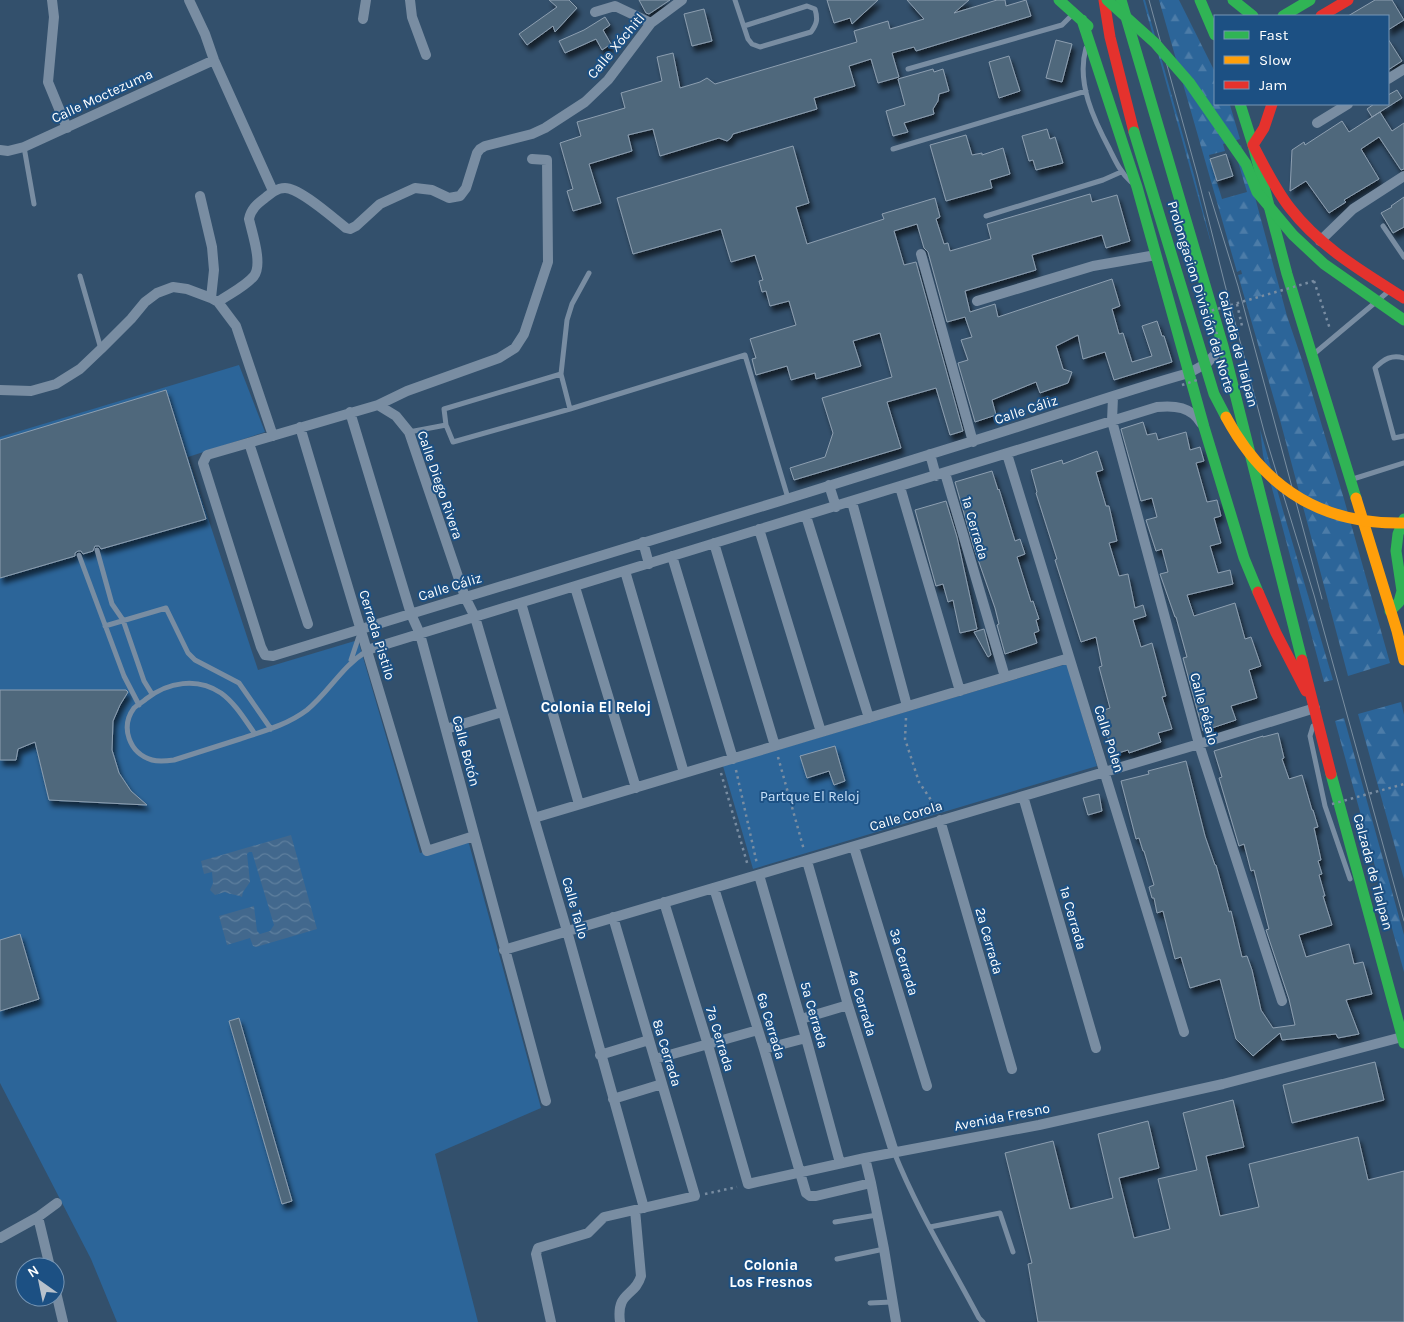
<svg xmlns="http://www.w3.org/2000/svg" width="1404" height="1322" font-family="Karla,sans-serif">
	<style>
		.forest { fill: url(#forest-firs) }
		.park { fill: #2c6599 }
		.water { fill: url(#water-waves) }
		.building { fill: #4f677c; stroke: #8d9fb0; filter: url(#shadow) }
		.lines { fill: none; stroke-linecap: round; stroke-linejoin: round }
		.path { stroke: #798da2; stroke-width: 2.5; stroke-dasharray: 2.5 4; stroke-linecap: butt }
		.lane { stroke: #798da2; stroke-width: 5 }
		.street { stroke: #798da2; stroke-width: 10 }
		.fast { stroke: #30b455; stroke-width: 11 }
		.slow { stroke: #ff9f0a; stroke-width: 11 }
		.jam { stroke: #e5322d; stroke-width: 11 }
		.tram { stroke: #7a8fa2; stroke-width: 1 }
		.path-bridge { stroke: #798da2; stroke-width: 2.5; stroke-dasharray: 2.5 4; stroke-linecap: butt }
		.fast-bridge { stroke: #30b455; stroke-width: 11 }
		.slow-bridge { stroke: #ff9f0a; stroke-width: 11 }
		.labels { text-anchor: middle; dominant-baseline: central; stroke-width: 4; stroke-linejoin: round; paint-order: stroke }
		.street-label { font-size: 14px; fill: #fff; stroke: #1c5083 }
		.park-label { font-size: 14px; fill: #c7e0f8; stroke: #1c5083 }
		.neighbourhood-label { font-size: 15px; font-weight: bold; fill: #fff; stroke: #1c5083 }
	</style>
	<defs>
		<pattern id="forest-firs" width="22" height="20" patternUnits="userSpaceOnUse" patternTransform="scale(1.25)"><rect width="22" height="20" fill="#2c6599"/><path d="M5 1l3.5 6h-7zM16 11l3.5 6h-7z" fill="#4c7ca8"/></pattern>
		<pattern id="water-waves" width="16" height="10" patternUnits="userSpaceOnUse" patternTransform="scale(1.25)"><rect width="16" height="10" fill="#42688d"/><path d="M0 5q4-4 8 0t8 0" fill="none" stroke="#5e7f9e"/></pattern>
		<filter id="shadow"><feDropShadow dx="3" dy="5.5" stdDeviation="2.5" flood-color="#0009"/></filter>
	</defs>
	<rect width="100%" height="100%" fill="#33506c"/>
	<!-- forest -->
	<path class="forest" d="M1143 0H1145L1194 175 1214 254Z
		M1159 0H1179L1215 72V104L1230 105 1240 139 1223 144 1225 151 1209 155 1210 159 1222 199 1247 192 1234 148 1241 145 1287 316 1303 363 1344 499 1390 663 1348 676 1280 420 1238 275 1242 274 1241 270 1237 272Z
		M1260 429 1284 514 1333 680 1324 682 1263 455Z
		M1401 702 1404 715V879L1358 714Z
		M1344 718 1404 935V972L1335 721Z"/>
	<!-- park -->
	<path class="park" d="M239 365 265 432 188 457 258 670 358 640 420 853 468 840 541 1108 435 1154 478 1322H117L91 1259 0 1083V437Z
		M1067 664 1097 766 753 869 723 766Z"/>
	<!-- water -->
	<path class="water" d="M291 835 317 929 256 947 253 946 250 938 227 945 219 916 254 906 257 931 260 934 270 931 274 925 252 852H249L247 854 250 882 243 892 242 897C236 894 231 895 225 892L215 895 210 890 213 883 212 872 204 874 201 861Z"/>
	<!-- building -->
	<path class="building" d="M549 0H569L577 8 555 32 553 26 527 45 519 34 557 7Z
		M639 0H670L649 14 646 13Z
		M827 0H878L852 24 850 18 834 23Z
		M907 0H969L954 13 997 0H1005L1006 6 1026 0 1031 16 916 51 914 47 892 53 899 77 878 83 871 59 849 66 855 86 814 98 817 109 733 134 731 138 727 141 719 138 660 156 653 129 628 135 632 151 589 164 601 203 573 211 567 191 573 189 560 143 581 136 577 122 625 108 621 93 662 81 657 57 673 53 680 88 700 82 707 78 715 84 857 42 854 31 888 21 890 29 924 19Z
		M1375 0H1392L1404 20 1388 30V16H1348Z
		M704 9 712 41 692 46 684 14Z
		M605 17 610 25 603 30 611 44 602 50 596 39 565 53 559 41 584 30Z
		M1388 39 1402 61 1388 70Z
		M1056 40 1072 44 1062 82 1046 78Z
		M1009 56 1020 91 999 98 989 62Z
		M933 69 934 72 943 69 949 91 939 94 938 101 933 109 934 114 904 123 908 132 893 136 886 111 905 105 898 79Z
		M1397 90 1402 98 1372 117 1367 109 1374 104H1388V95Z
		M1380 112 1392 131 1404 123V169L1401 170 1379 137 1361 149 1379 179 1344 200 1346 202 1329 213 1306 181 1290 191 1292 150 1304 142 1305 145 1342 121 1349 132Z
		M1047 129 1050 139 1055 137 1063 163 1036 170 1033 160 1029 161 1022 136Z
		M966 135 972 155 982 153V155L1003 148 1010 174 990 180 992 188 946 201 930 145Z
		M793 146 809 203 796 207 807 244 884 219 882 214 935 198 940 217 936 219 944 244 948 243 950 251 991 239 987 224 1090 194 1092 202 1117 195 1130 241 1106 248 1102 235 1032 255 1036 270 965 291 970 312 995 304 998 317 1112 279 1120 306 1112 309 1119 334 1123 333 1132 362 1152 356 1142 326 1157 321 1162 336H1164L1172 362 1114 380 1105 352 1083 359 1078 335 1056 346 1063 369 1072 372 1068 383 1040 393 1036 382 992 400 996 415 975 422 958 363 968 360 961 340 972 337 965 317 947 322 928 252 924 248 917 224 894 231 904 265 916 262 963 431 950 435 936 388 887 402 901 448 794 480 790 468 825 457 833 433 822 398 892 377 880 333 853 341 861 366 816 379 815 373 791 380 787 366 756 375 752 359 756 358 750 339 796 325 789 301 770 306 766 291 762 292 759 281 763 280 755 255 731 262 721 229 633 254 617 198Z
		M1226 154 1233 176 1217 181 1210 159Z
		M1404 197V227L1393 233 1381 213 1392 207 1391 206Z
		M166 390 206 519 101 549 99 546H95L93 551 83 554 81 551H78L75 553V556L0 578V440Z
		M1143 422 1147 435 1156 433 1158 440 1186 432 1190 450 1200 447 1204 461 1196 463 1207 502 1217 500 1221 516 1214 518 1221 543 1210 546 1218 573 1230 570 1233 584 1187 595 1194 616 1235 603 1245 639 1251 637 1261 666 1249 670 1257 698 1231 706 1236 720 1203 731 1183 658 1187 657 1176 617H1175L1160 574 1168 572 1162 549 1156 551 1146 520 1157 517 1152 498 1141 501 1121 429Z
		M1097 451 1103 470 1096 472 1106 506H1109L1117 541 1109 543 1119 576 1128 574 1135 608 1143 605 1146 616 1133 620 1141 647 1152 643 1166 696 1162 697 1172 729 1158 733 1161 742 1129 753 1128 750 1112 755 1107 733 1099 712 1110 708 1099 667 1102 666 1096 637 1081 642 1055 560 1057 559 1036 493 1037 492 1031 470 1062 460 1063 464Z
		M992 471 998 490 999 489 1015 541 1020 539 1025 554 1017 557 1031 602 1033 601 1039 619 1036 620 1039 631 1034 633 1037 643 1005 654 997 625 999 624 995 608 974 548 955 482Z
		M946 501 957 537 977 629 960 633 953 600 948 602 943 584 936 586 915 510Z
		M984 629 991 655 988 657 974 632Z
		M0 690H126L128 692 120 705 113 721 112 750 119 773 131 791 147 805 49 800 35 742 18 749 16 760H0Z
		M1278 733 1284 758 1282 759 1289 779 1302 775 1312 810H1313L1318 827 1314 828 1321 860 1318 861 1322 874 1319 875 1325 896H1323L1332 925 1299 935 1306 957 1349 944 1354 964 1363 962 1372 994 1346 1000 1359 1034 1338 1038 1336 1034 1282 1040 1280 1033 1253 1056 1236 1039 1220 979 1190 988 1181 957 1175 959 1163 911 1157 913 1154 898H1152L1149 887 1154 885 1144 851H1143L1139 838 1136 839 1121 781 1149 774 1148 771 1186 761 1205 836 1215 865H1216L1229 912 1231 911 1242 957 1247 956 1252 970 1261 1010 1273 1028 1295 1025 1289 999 1266 930 1269 929 1254 870 1251 871 1244 844 1239 846 1219 778 1222 777 1214 751 1263 736V737Z
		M835 746 845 781 834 785 829 771 807 778 800 756Z
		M1099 794 1102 811 1088 815 1083 798Z
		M20 934 39 999 0 1011V940Z
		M239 1018 292 1201 282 1204 229 1021Z
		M1375 1062 1384 1100 1292 1123 1283 1085Z
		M1233 1100 1244 1147 1206 1156 1220 1216 1259 1207 1249 1164 1358 1137 1368 1180 1404 1171V1322H1038L1028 1264 1032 1263 1005 1153 1053 1141 1070 1209 1113 1198 1098 1134 1148 1121 1159 1168 1119 1178 1134 1238 1170 1229 1158 1179 1197 1170 1183 1113Z"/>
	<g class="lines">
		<!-- path -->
		<path class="path" d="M1314 281 1330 329
			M1237 304 1242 326
			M906 718 905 739 919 782 933 803 936 810
			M778 757 804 850
			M736 770 757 864
			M721 773 748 866
			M705 1194 737 1187"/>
		<!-- lane -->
		<path class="lane" d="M735 0 748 39 752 44 760 47 811 32C817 24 818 19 815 9L807 6 744 26
			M1086 48C1076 83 1094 120 1110 150 1116 162 1121 173 1131 182
			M908 69 1062 25 1072 15
			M24 147 34 204
			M893 149 1086 91
			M986 216 1103 180 1121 172
			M1383 226 1404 257
			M80 276 101 349
			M1315 353 1389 291
			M1404 358C1392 354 1384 359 1375 368L1394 438 1404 436
			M561 374 567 320 572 304 589 273
			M446 425 453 442 570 409
			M409 432 446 425 444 409 561 374 570 409 745 355 788 498
			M1353 479 1404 463
			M97 550 112 604 123 620 144 681 152 694
			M79 555 124 676 139 705
			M105 626 166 608 188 653 195 660 239 683 271 729
			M351 660 360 633
			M1313 726 1310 736 1325 806 1350 879
			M255 734C245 720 235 703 221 693 197 677 168 682 146 699 143 702 137 705 134 708 120 727 129 753 152 760 159 762 167 761 174 760 196 753 218 746 240 739 264 731 287 725 307 710 329 692 342 666 367 651
			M894 1152C917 1210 950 1263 979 1318L983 1322
			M835 1222 877 1215
			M930 1227 1000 1213 1013 1252
			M837 1259 884 1249
			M870 1303 892 1302"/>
		<!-- street -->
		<path class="street" d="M52 0 54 17 48 82 67 128
			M189 0 205 34 214 60 273 191
			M410 0 412 17 426 55
			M595 12 615 6 651 23
			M363 19 366 0
			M1388 79 1404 69
			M1317 123 1348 104
			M0 150 8 151 24 147 214 60
			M200 196 212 247 214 270 211 298
			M1320 241 1353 209 1404 176
			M921 254 973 442
			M977 301 1093 266 1156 255
			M218 302C229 294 245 287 254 276 263 264 252 233 249 219 251 209 257 204 265 198 271 193 277 188 285 188 300 188 333 218 346 228L350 229 356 226 380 204 415 188 432 190 449 198 460 196 466 188 477 153 480 149 485 146 532 134 545 128 585 102 608 80 651 23 682 0
			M0 390 31 391 56 384 80 369 101 349 131 319 145 302 157 293 173 287 187 289 211 298 218 302 236 326 273 436
			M1113 397 1112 421 1199 744 1282 1001
			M378 405 407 391 499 358 515 348 524 334 548 262 547 160 532 159
			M350 412 411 614 420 634 546 1101
			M300 427 427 851 474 836
			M249 443 308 624
			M930 454 936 476
			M1007 454 1184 1032
			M945 473 1005 677
			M829 485 836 507
			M900 487 960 691
			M852 502 907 706
			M806 516 869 718
			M759 529 821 732
			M643 542 649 564
			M714 543 775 746
			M672 556 733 759
			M625 571 684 773
			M575 587 636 788
			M521 603 579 804
			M367 650 1157 407C1175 405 1191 407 1201 423
			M446 729 502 712
			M1023 796 1096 1048
			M534 818 1069 658
			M940 820 1012 1069
			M854 847 927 1086
			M807 861 848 1005 894 1152
			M759 875 806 1038 840 1163
			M714 888 764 1049 806 1193 810 1196H816L871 1183 865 1158
			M664 902 708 1045 748 1184 865 1158 1039 1125 1223 1084 1402 1037
			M504 950 1199 744 1315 708
			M801 1019 848 1005
			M764 1049 806 1038
			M600 1055 649 1040
			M655 1059 758 1030
			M613 1099 662 1084
			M871 1183 884 1249 896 1322
			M644 1208 567 931 475 617 465 597 409 432 396 416 378 405 207 455 203 463 261 647 265 655 273 656C506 585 740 514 973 441 1045 419 1117 393 1189 373L1207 363 1223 346
			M38 1217 50 1267
			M0 1238 38 1217 57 1203
			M55 1288 63 1322
			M551 1322 536 1254 538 1248 588 1233 604 1217 695 1196 613 917
			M620 1322C616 1291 635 1297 641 1276L635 1210"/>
		<!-- fast -->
		<path class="fast" d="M1059 0 1088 26
			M1121 0 1223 346 1302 660
			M1200 0 1215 35
			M1233 0 1253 16
			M1283 16 1310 0
			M1082 20 1137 187 1204 427 1244 558 1258 592
			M1240 104 1253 145 1287 274 1356 498
			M1390 611 1399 602 1402 591 1396 551 1398 534 1404 519
			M1331 774 1404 1043"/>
		<!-- slow -->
		<path class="slow" d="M1356 498 1397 631 1404 660"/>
		<!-- jam -->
		<path class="jam" d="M1104 0 1110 37 1134 132
			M1321 16 1348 0
			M1272 104 1264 128 1253 145C1264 166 1275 189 1290 208 1320 247 1363 272 1404 298
			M1258 592 1276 633 1306 691
			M1302 660 1331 774"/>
		<!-- tram -->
		<path class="tram" d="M1149 0 1197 174 1225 285 1265 435 1314 595 1404 921
			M1209 192 1238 286 1322 599"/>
		<!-- path-bridge -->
		<path class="path-bridge" d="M1222 373 1228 372 1210 311 1314 281
			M1182 385 1197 380
			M1332 804 1404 784"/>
		<!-- fast-bridge -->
		<path class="fast-bridge" d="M1107 0 1155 43 1189 82 1246 164 1257 192 1293 235 1324 264 1404 320
			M1134 132 1214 394 1226 417"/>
		<!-- slow-bridge -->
		<path class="slow-bridge" d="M1226 417C1264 488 1323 525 1404 523"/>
	</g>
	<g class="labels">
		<!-- street labels -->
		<g class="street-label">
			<text transform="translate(616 46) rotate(-50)">Calle Xóchitl</text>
			<text transform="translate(102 96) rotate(-25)">Calle Moctezuma</text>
			<text transform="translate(1201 297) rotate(73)">Prolongacion División del Norte</text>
			<text transform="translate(1238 349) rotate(75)">Calzada de Tlalpan</text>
			<text transform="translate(1026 410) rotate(-18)">Calle Cáliz</text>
			<text transform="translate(440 485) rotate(71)">Calle Diego Rivera</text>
			<text transform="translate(975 528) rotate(74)">1ª Cerrada</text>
			<text transform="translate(450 587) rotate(-17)">Calle Cáliz</text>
			<text transform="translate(377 635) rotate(73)">Cerrada Pistilo</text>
			<text transform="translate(1204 709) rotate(75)">Calle Pétalo</text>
			<text transform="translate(1109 739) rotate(72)">Calle Polen</text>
			<text transform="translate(466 751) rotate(75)">Calle Botón</text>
			<text transform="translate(906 816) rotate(-17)">Calle Corola</text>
			<text transform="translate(1373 872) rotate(75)">Calzada de Tlalpan</text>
			<text transform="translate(575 908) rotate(74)">Calle Tallo</text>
			<text transform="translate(1073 918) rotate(74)">1ª Cerrada</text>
			<text transform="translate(989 941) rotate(74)">2ª Cerrada</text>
			<text transform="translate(904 962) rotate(73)">3ª Cerrada</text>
			<text transform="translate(862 1003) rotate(73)">4ª Cerrada</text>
			<text transform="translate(814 1015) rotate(74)">5ª Cerrada</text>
			<text transform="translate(771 1026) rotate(73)">6ª Cerrada</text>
			<text transform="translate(720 1039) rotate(73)">7ª Cerrada</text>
			<text transform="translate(667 1053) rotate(73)">8ª Cerrada</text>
			<text transform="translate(1002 1117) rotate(-11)">Avenida Fresno</text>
		</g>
		<!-- park labels -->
		<g class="park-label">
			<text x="810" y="796">Partque El Reloj</text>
		</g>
		<!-- neighbourhood labels -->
		<g class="neighbourhood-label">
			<text x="596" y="707">Colonia El Reloj</text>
			<text x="771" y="1265">Colonia<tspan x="771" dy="17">Los Fresnos</tspan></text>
		</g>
	</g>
	<!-- legend -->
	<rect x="1214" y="15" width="175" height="90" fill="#1c5083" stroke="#7796b5"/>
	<rect x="1224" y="31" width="25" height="8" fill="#30b455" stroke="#7796b5"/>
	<text x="1259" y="40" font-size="15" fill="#ffffff">Fast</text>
	<rect x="1224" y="56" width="25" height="8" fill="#ff9f0a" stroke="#7796b5"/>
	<text x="1259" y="65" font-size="15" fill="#ffffff">Slow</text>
	<rect x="1224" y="81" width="25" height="8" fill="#e5322d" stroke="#7796b5"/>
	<text x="1259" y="90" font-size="15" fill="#ffffff">Jam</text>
	<!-- north arrow -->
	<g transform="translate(40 1282) rotate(327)"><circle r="24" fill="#1c5083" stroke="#7796b5"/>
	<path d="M0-4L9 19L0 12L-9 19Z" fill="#b8c2cc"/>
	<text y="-8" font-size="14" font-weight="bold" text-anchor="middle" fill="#ffffff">N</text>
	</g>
</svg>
